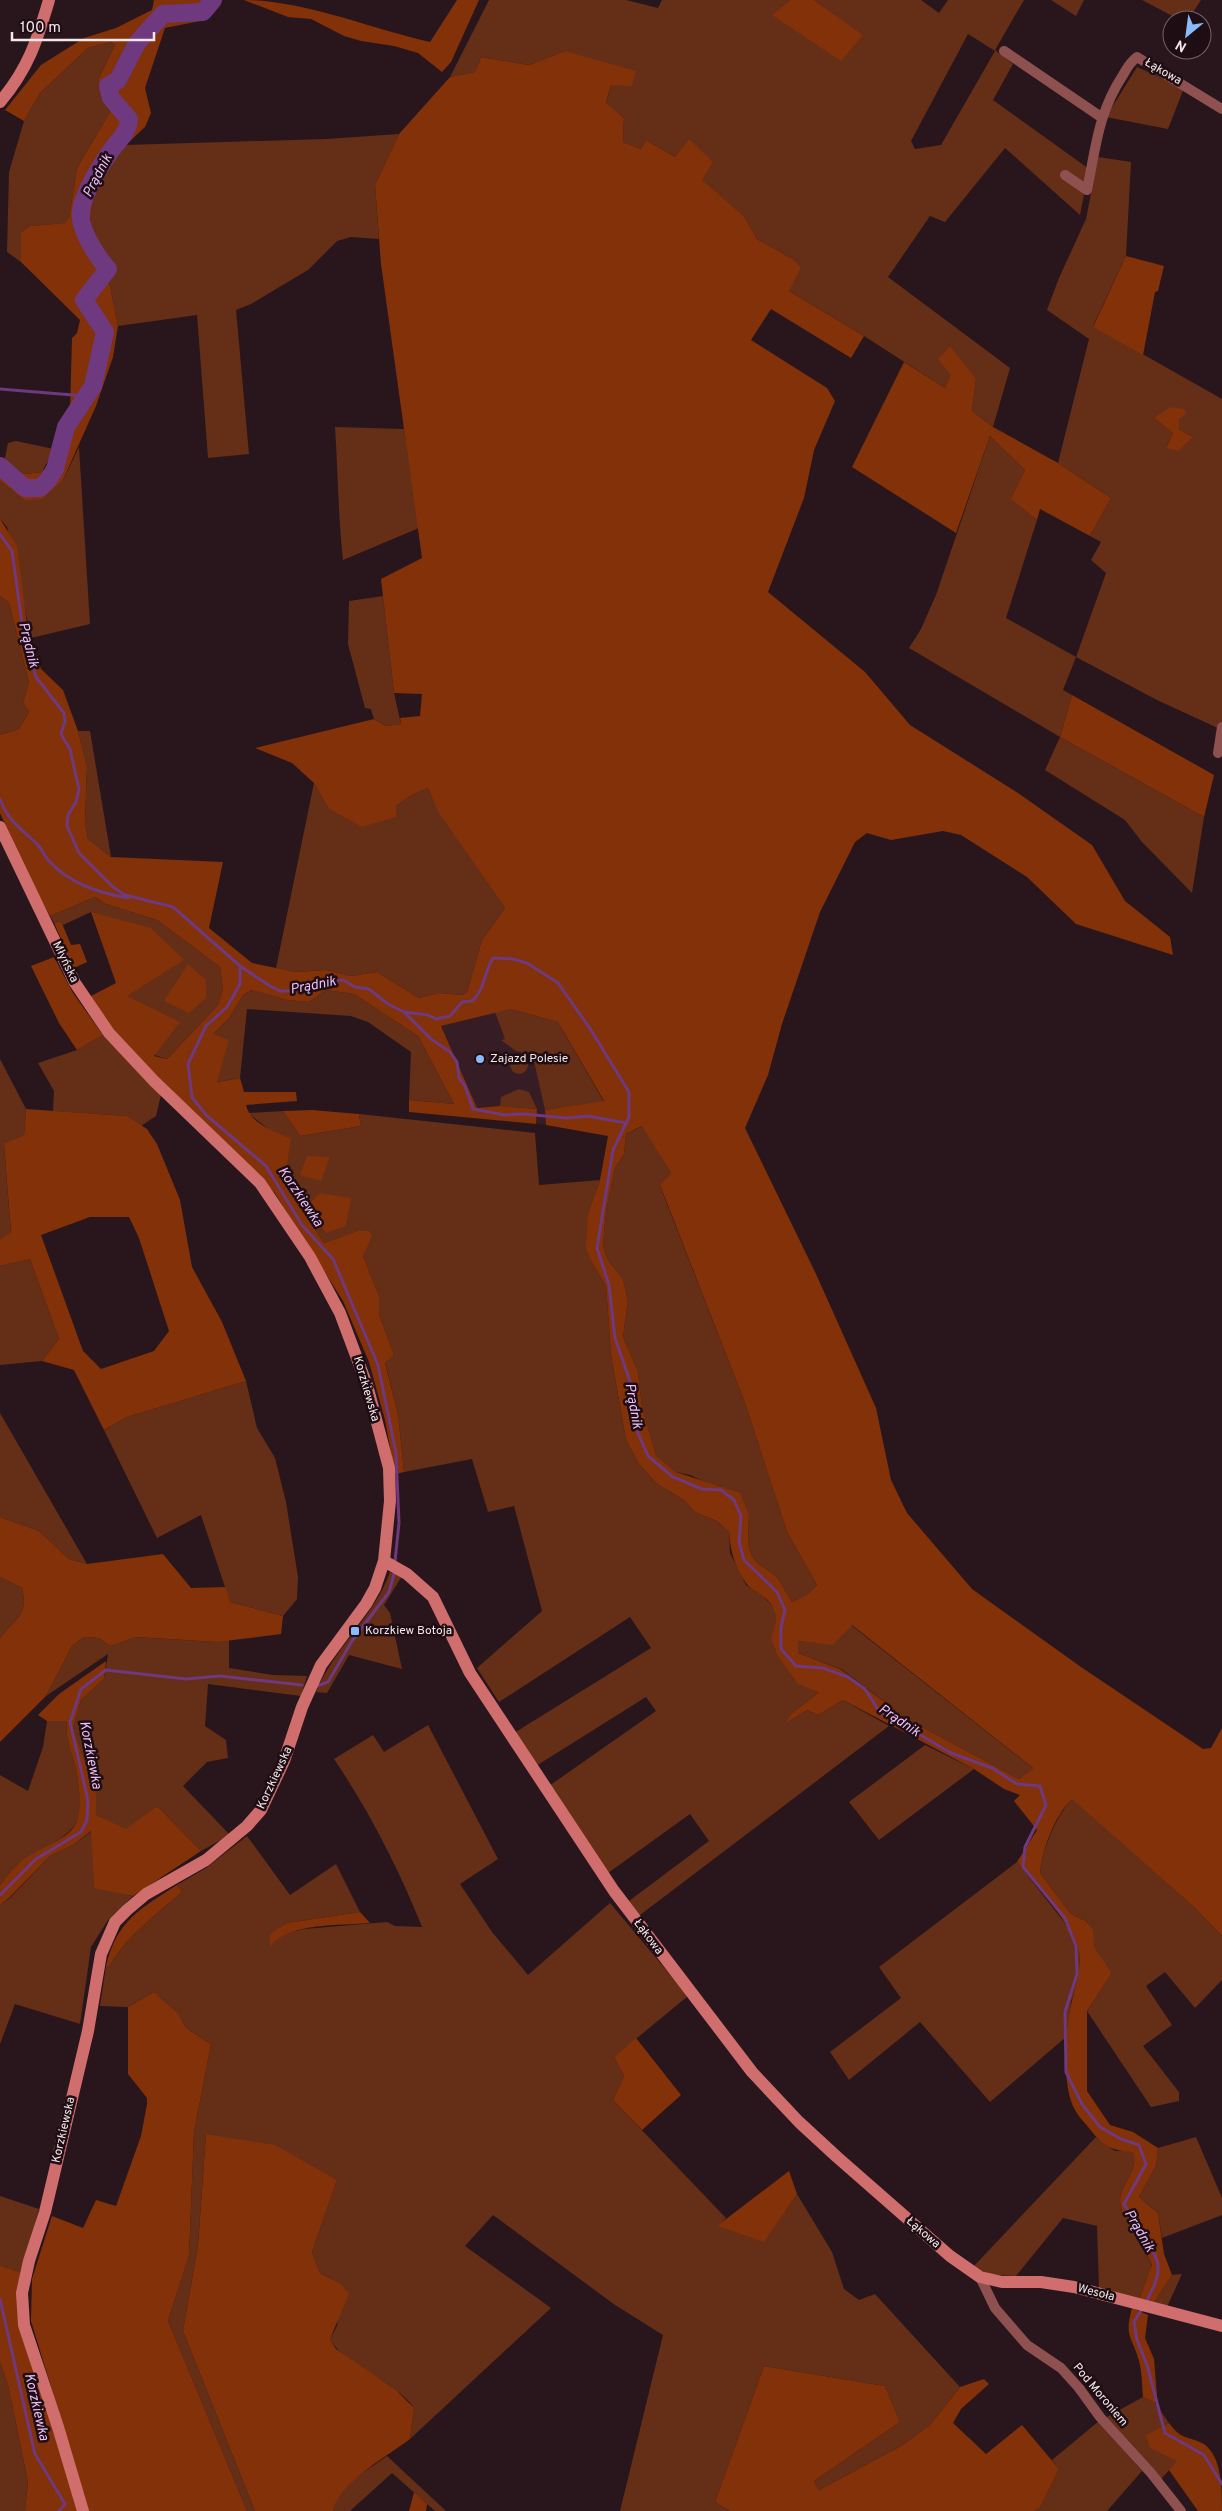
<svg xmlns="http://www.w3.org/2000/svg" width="1222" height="2511" font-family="Overpass,sans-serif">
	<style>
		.built { fill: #361d25 }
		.green { fill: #652e17; fill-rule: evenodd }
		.forest { fill: #833108; fill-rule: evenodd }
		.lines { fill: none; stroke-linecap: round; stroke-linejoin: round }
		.stream { stroke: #6e397e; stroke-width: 3 }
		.river { stroke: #6e397e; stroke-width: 18 }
		.street { stroke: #8e5150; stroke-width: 10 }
		.secondary { stroke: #d06e6e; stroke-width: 12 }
		.poi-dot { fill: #87bbfb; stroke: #1e0d13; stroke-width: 2 }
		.labels { text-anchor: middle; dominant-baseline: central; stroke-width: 5; stroke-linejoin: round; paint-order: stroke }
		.street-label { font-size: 12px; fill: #f4e7ea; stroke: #1e0d13 }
		.poi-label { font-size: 12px; fill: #f4e7ea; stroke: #1e0d13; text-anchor: start }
		.water-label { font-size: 14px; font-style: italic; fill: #eabff9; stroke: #1e0d13 }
	</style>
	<rect width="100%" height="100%" fill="#28161c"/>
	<!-- built -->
	<path class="built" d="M511 1009 558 1022 545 1111 546 1125 536 1124 537 1109 500 1106 477 1108 441 1026Z"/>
	<!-- green -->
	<path class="green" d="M489 0H626L658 8 662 0H790L773 15 862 35 814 0H921L939 13 948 0H1024L995 50 1013 64 993 100 1089 169 1080 215 1005 148 945 222 930 216 888 277 1010 368 993 427 972 411 976 379 952 375 945 388 864 336 789 291 791 258 757 239 744 216 701 180 689 140 675 157 646 140 641 149 623 142 624 118 606 104 611 85 565 51 529 65 481 57 475 72 450 77ZM968 34 995 51 941 145 915 149 911 141Z
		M1051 0H1084L1076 16Z
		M1142 0H1201L1188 20H1180Z
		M111 42 115 45 98 80 110 112 77 168 69 218 66 223 30 226 21 232V262L7 252 9 172 24 121 40 93 88 48Z
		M1137 67 1184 88 1168 129 1106 117Z
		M399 134 375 185 379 239 351 237 337 241 308 270 251 304 236 310 249 454 208 458 197 315 118 326 105 261 90 223 93 197 106 172 126 145 326 139Z
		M1098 157 1131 162 1126 256 1093 326 1222 399V730L1157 700 1076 657 1063 690 1072 695 1060 737 1204 817 1192 893 1142 842 1125 820 1045 770 1060 737 909 648 921 629 936 595 990 436 1025 470 1012 499 1037 520 1006 618 1076 657 1106 573 1091 560 1101 542 1090 536 1111 498 1058 463 1089 339 1047 310 1059 278 1086 219ZM1154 418 1179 419V429L1193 437 1166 448 1173 433Z
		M335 427 404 429 419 528 343 560C338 515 338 471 335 427Z
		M16 441 54 449 42 472 25 474 4 463 8 443Z
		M79 447 90 624 31 638 7 527 0 519V481L24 500 63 480Z
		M0 596 9 603 29 682 23 703 29 712 19 729 0 735Z
		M383 596 394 693 401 724 386 726 374 719 371 709 365 708 348 644 349 601Z
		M78 731H90L111 857 88 839 85 821 87 767Z
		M314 783 328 808 396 806 410 796 428 788 440 813 505 908 482 940 467 992 462 995 439 993 419 998 377 972 351 976 326 970 296 972 276 968Z
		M95 897 106 904 157 920 220 967 223 989 218 1005 167 1059 154 1055 126 996 183 960 91 912 63 925 61 921 54 923 50 916Z
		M253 990 287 1000 309 1002 326 990 354 994 418 1036 454 1104 409 1100 411 1052 368 1022 351 1016 247 1009 240 1078 216 1082 213 1034 230 1017 243 995Z
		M511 1009 558 1022 604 1102 545 1110 534 1061 529 1054 516 1051 501 1040 505 1039 495 1012Z
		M103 1035 161 1095 156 1116 141 1126 127 1116 53 1111 54 1091 38 1063 77 1050Z
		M510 1065a9 9 0 1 1 18 0a9 9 0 1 1-18 0Z
		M0 1059 26 1109 24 1135 4 1145 11 1234 0 1239Z
		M519 1089 529 1092 537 1109 500 1106 501 1097Z
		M283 1111 300 1136 361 1126 359 1114 535 1133 539 1185 600 1180 588 1213 591 1261 606 1286 611 1355 626 1440 639 1464 657 1484 684 1500 695 1512 717 1521 729 1532 730 1553 746 1585 763 1596 775 1609 777 1626 819 1692 790 1715 787 1722 807 1710 818 1715 843 1700 889 1726 640 1915 629 1901 709 1841 690 1814 608 1873 549 1786 656 1711 646 1697 536 1766 514 1733 651 1648 630 1617 499 1702 477 1668 542 1611 514 1506 488 1512 472 1459 404 1472 398 1414 385 1362 394 1355 379 1314V1296L363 1256 357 1231 324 1243 284 1183 290 1138 271 1131 248 1113Z
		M643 1126 671 1173 660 1186 745 1403 787 1532 817 1585 808 1594 792 1602 777 1577 756 1562 752 1556 748 1543 749 1515 720 1486 709 1484 690 1475 676 1472 656 1457 642 1407 638 1372 623 1337 628 1301 623 1279 608 1260 603 1246 606 1211 615 1168 624 1154 626 1134Z
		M30 1259 59 1339 42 1361 0 1365V1266Z
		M246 1381 257 1428 275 1458 286 1502 298 1577 297 1599 283 1616 230 1602 201 1515 157 1538 104 1430 127 1417Z
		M0 1413 87 1564 69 1559 39 1531 0 1517Z
		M390 1572 402 1576 384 1605 390 1613 402 1669 349 1655 327 1693 316 1692C334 1648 374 1617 390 1572Z
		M0 1577 22 1588C29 1616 15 1618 0 1638Z
		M851 1625 1034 1769 1019 1779 909 1720 841 1669 798 1653V1641L833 1644Z
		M84 1637 99 1638 110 1646 137 1637 217 1642 229 1640V1668L273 1675 307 1676 301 1696 208 1684 205 1726 226 1740 228 1758 207 1762 183 1786 230 1835 201 1851 157 1806 126 1830 96 1815V1793L73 1728 81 1700 104 1679 108 1654 46 1696 72 1646Z
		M67 1720C64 1741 76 1760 78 1781 83 1821 80 1828 44 1848 38 1852 30 1855 24 1860 15 1867 8 1877 0 1885V1775L28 1791 43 1747 47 1721Z
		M428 1725 498 1859 460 1884 492 1932 528 1975 610 1903 688 1996 614 2057 624 2076 613 2100 726 2218 718 2226 764 2241 797 2194 832 2252 844 2289 859 2300 875 2294 960 2387 930 2425 901 2446 819 2490 814 2481 900 2422 885 2386 764 2366 715 2502 730 2511H620L663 2335 615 2305 493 2215 465 2246 551 2308 410 2439 414 2408C393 2378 348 2370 330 2339L337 2326 341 2284 320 2273 312 2252 337 2180 206 2134 198 2245 183 2331 255 2511H247L168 2321 189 2256 194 2132 211 2044 186 2028 178 2013 154 1992 128 2007 100 2006 106 1966 109 1967C126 1936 156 1915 182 1892L177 1885 206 1868 247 1836 290 1895 336 1864 360 1912 287 1923 270 1946 282 1934 304 1929 387 1922 395 1926 422 1927C400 1871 368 1809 334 1759L373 1735 384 1752Z
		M925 1745 974 1769 879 1840 849 1802Z
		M1072 1798 1195 1908 1222 1936V1980L1195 2008 1165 1972 1146 1986 1172 2025 1143 2046 1179 2092V2101L1151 2107 1087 2011 1112 1973 1093 1947V1929L1086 1921 1071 1914 1040 1873C1043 1847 1055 1819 1072 1798Z
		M92 1831 94 1887 133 1896 108 1920 91 1947 80 2024 15 2004 0 2044V1905L10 1898 50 1856 73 1845Z
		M1017 1862 1072 1932 1079 1951 1080 1975 1071 2002 1066 2037 990 2102 920 2022 849 2080 830 2052 901 1998 879 1967Z
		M1096 2137 1115 2151H1133C1140 2172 1115 2188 1121 2207 1123 2215 1133 2222 1137 2230 1142 2242 1146 2254 1152 2266L1139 2300 1099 2288 1097 2226 1063 2218 1016 2276 993 2275 972 2268Z
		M1196 2137 1222 2198V2215L1162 2238 1158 2213 1139 2197 1156 2166 1158 2148Z
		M0 2196 39 2209 22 2273 0 2265Z
		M1182 2274 1166 2309 1153 2304 1172 2275Z
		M0 2362 8 2385 28 2482 25 2511H0Z
		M1143 2397 1155 2403 1169 2423 1147 2435 1178 2461 1160 2480 1105 2418Z
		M1099 2421 1142 2471 1107 2511H1034L1040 2508 1059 2469 1052 2460Z
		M387 2456 446 2511H435L392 2473 350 2511H333C337 2485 367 2471 387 2456Z"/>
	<!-- forest -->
	<path class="forest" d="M154 0H220L205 20 165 28 145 88 151 113 145 127 126 145 106 172 93 197 90 223 105 261 118 326 113 357 96 406 63 480 42 499 24 500 0 481V461L25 474 42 472 46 468 70 412 72 338 77 333 80 320 21 262V232L30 226 65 223 69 218 77 168 110 112 98 80 115 45 111 42 88 48 40 93 24 121 5 110 41 65 84 38 116 28 152 10Z
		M244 0C303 0 372 29 430 42L457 0H479L451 62 442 72 418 53 394 46 361 41 344 36 311 19 288 17Z
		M790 0H814L863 35 841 61 772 15Z
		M565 51 636 71 632 86 611 85 606 103 624 118 623 142 641 149 646 140 675 157 689 139 713 162 702 180 744 216 757 239 791 258 801 268 789 291 864 336 851 358 771 309 751 340 827 388 835 401 814 450 804 498 768 592 865 672 910 725 1018 793 1092 845 1125 901 1170 937 1173 955 1076 924 1027 877 961 835 943 831 891 840 867 833 855 842 820 912 782 1024 768 1075 745 1128 816 1274 876 1408 891 1480 907 1513 972 1589 1081 1667 1203 1749 1211 1748 1222 1728V1936L1195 1908 1072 1799C1054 1817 1043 1848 1040 1873L1071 1914 1086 1921 1093 1929 1094 1947 1112 1973 1087 2011V2091L1110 2125 1133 2132 1158 2148 1156 2166 1139 2197 1158 2213 1164 2254 1172 2275 1153 2304 1139 2300 1152 2265C1146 2254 1142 2242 1137 2230 1133 2222 1123 2216 1121 2207 1115 2188 1140 2172 1133 2152 1111 2151 1102 2145 1089 2128 1084 2122 1078 2116 1075 2110 1061 2086 1065 2027 1072 2001 1076 1984 1081 1971 1079 1952 1075 1927 1034 1884 1017 1862L1037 1830 1014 1801 1020 1795 1004 1789 974 1769 843 1700 818 1715 807 1710 786 1723 790 1715 819 1692 798 1684 778 1656 771 1638C779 1621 778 1606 761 1595 756 1591 749 1588 746 1583 735 1568 730 1550 729 1532L717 1521 695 1512 684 1500 657 1484 639 1464 626 1440 611 1355 606 1286 591 1261 586 1248 588 1213 600 1180 608 1136 546 1125 545 1110 604 1101 558 1022 511 1009 441 1026 477 1108 500 1106 537 1109 536 1124 409 1112V1100L454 1104 418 1036 354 994 326 990 309 1002 287 1000 252 990 243 995 230 1017 213 1034 229 1040 217 1082 240 1078 244 1092H296L297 1101 246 1105C250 1123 274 1132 291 1138L284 1183 324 1243 357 1231H369L372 1236 363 1256 379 1296V1314L394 1355 385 1363 398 1414 404 1472 395 1474 385 1420 369 1362 343 1301 274 1192 113 1033 89 997 116 983 91 912 151 928 184 960 127 996 180 1022 154 1056 167 1059 218 1005 223 989 220 967 157 920 106 904 95 897 50 916 27 874 0 813V735L19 729 29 712 23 703 29 682 9 603 0 596V519L17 546 27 625 41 669 63 690 78 731 87 767 85 821 88 839 111 857 223 862 209 928 252 963 296 972 326 970 351 976 377 972 419 998 439 993 462 995 467 992 482 940 505 908 439 813 428 788 410 796 396 806V817L362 827 328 808 314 783 292 763 255 748 374 719 386 726 401 724 400 718 420 716 422 694 394 693 381 579 422 558 381 264 375 185 399 134 450 77 475 72 481 57 529 65ZM642 1126 671 1173 660 1185 745 1403 787 1532 817 1585 808 1594 792 1602 777 1577 756 1562 752 1556 748 1543 749 1515 740 1493 676 1472 656 1456 642 1407 638 1372 623 1337 628 1301 623 1279 608 1260 603 1246 606 1211 615 1168 624 1154 626 1134ZM852 1625 1033 1768V1769L1019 1779 909 1720 840 1669 798 1653V1641L833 1645Z
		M1126 256 1164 266 1158 291 1155 292 1143 355 1093 327Z
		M950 346 976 379 972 411 993 427 1058 463 1111 498 1090 536 1040 509 1037 520 1011 499 1025 470 990 436 956 533 852 467 904 362 945 388 951 375 938 359Z
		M1170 407 1184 409 1186 414 1179 419V429L1193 437 1178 451 1166 448 1173 433 1154 418Z
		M1072 695 1214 775 1204 817 1060 737Z
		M61 921 71 945 80 944 87 962 74 968 54 923Z
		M54 957 73 993 103 1035 77 1050 59 1023 31 966Z
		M188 964 206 980V998L189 1013 164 1001Z
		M26 1109 127 1116 147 1129 157 1144 180 1200 192 1267 222 1322 246 1381 127 1417 104 1430 74 1370 42 1361 59 1339 30 1259 0 1266V1239L11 1233 4 1144 24 1135ZM90 1217H129L139 1238 169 1331 154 1351 101 1369 83 1351 41 1235Z
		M312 1110 359 1114 361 1126 300 1136 283 1111Z
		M307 1156 330 1157 321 1181 300 1175Z
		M320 1193 351 1198 346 1226 326 1233 307 1206Z
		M0 1517 39 1531 69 1559 87 1564 163 1554 191 1588 226 1587 230 1602 283 1616 281 1634 217 1642 137 1637 110 1646 99 1638 84 1637 72 1646 46 1696 0 1742V1638C15 1618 29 1616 22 1588L0 1577Z
		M106 1661 104 1679 81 1700 73 1728 96 1793V1815L126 1829 157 1806 201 1851 133 1896 94 1888 91 1831 73 1845 50 1856 9 1898 0 1905V1885C8 1876 17 1864 27 1857 69 1832 85 1837 78 1781 76 1760 64 1741 67 1721H47L38 1715 59 1694Z
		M177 1885 182 1892C156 1915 126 1936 109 1967L106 1966C117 1920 140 1909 177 1885Z
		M360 1912 370 1923C341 1926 287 1922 270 1947V1934L287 1923Z
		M154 1992 178 2013 186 2028 211 2044 194 2132 189 2256 168 2321 247 2511H89L31 2321 32 2279 52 2216 83 2228 96 2200 116 2206 141 2136 147 2104V2098L128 2074V2007Z
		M636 2038 681 2095 642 2130 613 2100 624 2076 614 2057Z
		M206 2134 275 2145 337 2180 312 2252 320 2273 341 2284 349 2294 330 2339 336 2349 396 2390 414 2408 410 2439C388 2456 338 2483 333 2511H255L183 2331 198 2245Z
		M789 2171 797 2194 764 2242 717 2226Z
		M0 2265 22 2273 18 2298 77 2511H25L28 2482 8 2385 0 2362Z
		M1132 2308 1148 2315 1145 2338 1154 2359 1157 2396 1155 2403 1143 2397C1142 2385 1142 2372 1139 2361 1132 2336 1124 2337 1132 2308Z
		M764 2366 885 2386 900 2422 814 2481 819 2490 901 2446 930 2425 960 2387 984 2379 989 2384 961 2409 953 2423 986 2454 1022 2425 1059 2469 1040 2508 1034 2511H730L715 2502Z
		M1169 2423C1182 2441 1187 2435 1204 2444 1222 2457 1222 2489 1222 2511H1198L1169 2470 1177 2461 1150 2448 1146 2435Z
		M414 2492 427 2504 426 2511H409Z"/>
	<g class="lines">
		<!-- stream -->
		<path class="stream" d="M0 389 85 396
			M0 534 12 551 24 637 36 677 64 713 65 721 61 734 70 749 79 789 76 802 68 815 67 826 79 853 113 887 125 895 173 907 240 966 270 986 280 991H290L298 986 311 988 322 982 343 980 355 987 369 989 388 1004 404 1012 428 1015 436 1019 450 1016 462 1002 472 1001C485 990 484 972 493 958L513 959 527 963 558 983 589 1027 629 1092V1117L613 1150 597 1248 609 1285 615 1338 632 1387 637 1431 648 1456 673 1477 702 1489 721 1490 734 1500 741 1516 739 1542 744 1560 777 1592 785 1610 781 1627V1649L796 1666 823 1668 848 1677 865 1689 879 1711 951 1753 992 1768 1017 1784 1040 1786 1046 1805 1025 1847 1023 1867 1065 1918 1076 1946 1077 1974 1065 2012 1066 2072 1082 2104 1100 2127 1121 2139 1139 2145 1146 2164 1124 2204C1132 2218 1156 2250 1158 2265 1159 2278 1152 2291 1146 2302
			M0 799C8 821 20 828 36 843 42 848 44 856 49 861 70 884 99 893 128 898
			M240 967V984L227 1007 206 1026 188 1064 192 1097 206 1115 266 1166 302 1225 333 1259 378 1365 396 1453 399 1523 395 1561
			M404 1012 431 1039 450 1052 457 1062 459 1078 465 1086 473 1109 504 1115 523 1114 567 1118 588 1116 626 1123
			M317 1686 328 1682 352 1641 389 1592 394 1574
			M0 1895 36 1859 81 1832 87 1820 88 1800 70 1722 81 1689 106 1670 186 1679 220 1676 302 1685
			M0 2299 35 2454 65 2504 59 2511
			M1143 2307 1134 2322 1137 2340 1147 2365 1165 2433 1204 2455 1222 2484"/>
		<!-- river -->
		<path class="river" d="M0 466 25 488H40L48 480 55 469 66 427 93 386 105 332 84 300 108 269C97 257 78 228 81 211 84 191 99 168 110 152 118 140 128 134 129 119L111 98 108 86 118 80 137 43 163 14 203 12 213 0"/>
		<!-- street -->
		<path class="street" d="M1004 51 1101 117
			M1065 175 1087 190C1096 147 1098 113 1123 75 1127 68 1130 62 1137 57L1222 109
			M1218 753 1222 727
			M980 2277 995 2308 1027 2345 1061 2368 1079 2388 1100 2417 1151 2473 1181 2511"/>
		<!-- secondary -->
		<path class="secondary" d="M0 102C28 69 37 41 49 0
			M0 827 75 983 109 1033 154 1081 260 1183 310 1257 340 1313 367 1385 389 1468 390 1501 384 1561 375 1588 366 1604 321 1665 302 1707 284 1761 261 1810 247 1826 206 1860 146 1894 127 1910 115 1922 101 1954 88 2031 45 2212 29 2261 22 2293 24 2325 58 2427 83 2511
			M384 1561 407 1574 433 1597 470 1673 614 1891 752 2072 799 2122 837 2157 950 2256 980 2277 1002 2282H1041L1074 2287 1222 2326"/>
	</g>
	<!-- markers -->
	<g class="poi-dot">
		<circle cx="480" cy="1059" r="5"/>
		<rect x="350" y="1626" width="10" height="10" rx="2.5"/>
	</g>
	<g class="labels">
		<!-- street labels -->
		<g class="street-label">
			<text transform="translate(1163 72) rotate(30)">Łąkowa</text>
			<text transform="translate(65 962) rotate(64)">Młyńska</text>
			<text transform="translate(366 1389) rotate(74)">Korzkiewska</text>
			<text transform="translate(275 1778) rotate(-65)">Korzkiewska</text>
			<text transform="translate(648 1937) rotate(53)">Łąkowa</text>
			<text transform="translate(64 2130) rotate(-77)">Korzkiewska</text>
			<text transform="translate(923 2233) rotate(41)">Łąkowa</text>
			<text transform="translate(1096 2293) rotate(14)">Wesoła</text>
			<text transform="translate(1100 2395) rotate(50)">Pod Moroniem</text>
		</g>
		<!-- poi labels -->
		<g class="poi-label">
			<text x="490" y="1059">Zajazd Polesie</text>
			<text x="365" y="1631">Korzkiew Botoja</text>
		</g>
		<!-- water labels -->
		<g class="water-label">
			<text transform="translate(98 176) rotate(-62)">Prądnik</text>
			<text transform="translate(28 645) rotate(76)">Prądnik</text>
			<text transform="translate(313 986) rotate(-11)">Prądnik</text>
			<text transform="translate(300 1197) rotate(56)">Korzkiewka</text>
			<text transform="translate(633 1406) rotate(80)">Prądnik</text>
			<text transform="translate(899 1721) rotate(34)">Prądnik</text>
			<text transform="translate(90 1755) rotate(79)">Korzkiewka</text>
			<text transform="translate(1139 2231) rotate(60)">Prądnik</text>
			<text transform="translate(36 2407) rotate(77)">Korzkiewka</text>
		</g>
	</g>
	<!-- north arrow -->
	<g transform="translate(1187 35) rotate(209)"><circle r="24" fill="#1e0d13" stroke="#746469"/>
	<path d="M0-4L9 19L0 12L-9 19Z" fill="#87bbfb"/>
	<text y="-8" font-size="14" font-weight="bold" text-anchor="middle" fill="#f4e7ea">N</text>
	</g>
	<!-- scale -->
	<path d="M12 32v8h142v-8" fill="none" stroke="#f4e7ea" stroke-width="2.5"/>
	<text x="20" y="32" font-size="15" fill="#f4e7ea" stroke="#1e0d13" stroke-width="4" paint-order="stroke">100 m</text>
</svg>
